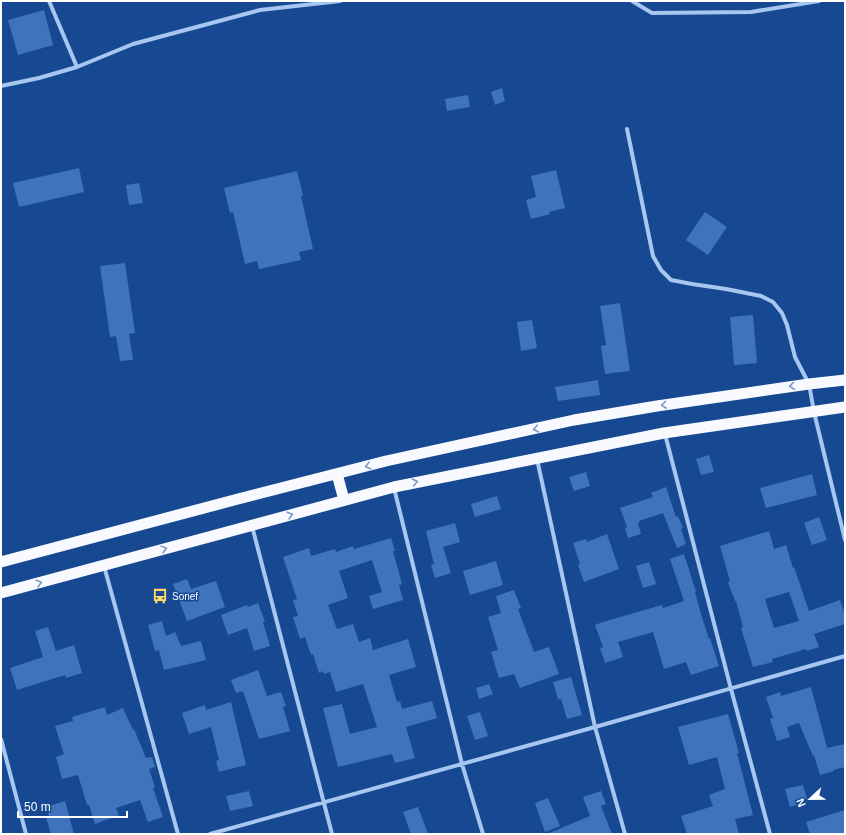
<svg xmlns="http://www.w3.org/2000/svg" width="846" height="835" font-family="Arial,sans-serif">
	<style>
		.building { fill: #3f73bb; fill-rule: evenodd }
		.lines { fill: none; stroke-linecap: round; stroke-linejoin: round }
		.minor { stroke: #a7c6f0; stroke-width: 4 }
		.trunk { stroke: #f8faff; stroke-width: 11 }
		.oneway { stroke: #7c99c4 }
		.labels { text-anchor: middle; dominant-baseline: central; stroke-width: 3; stroke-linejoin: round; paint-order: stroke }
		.poi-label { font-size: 10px; fill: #fff; stroke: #174993; text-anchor: start }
	</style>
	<rect width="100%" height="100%" fill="#174993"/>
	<!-- building -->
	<path class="building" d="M44 10 53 45 18 55 8 20Z
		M502 88 505 101 495 105 491 92Z
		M468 95 470 107 447 111 445 99Z
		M79 168 84 192 19 207 13 183Z
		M556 170 565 208 549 212 550 214 531 219 526 200 536 197 531 176Z
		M297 171 303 195 301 196 313 249 299 252 301 260 259 269 257 261 245 264 233 212 230 213 224 188Z
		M139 183 143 203 129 205 126 185Z
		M705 212 727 227 708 255 686 240Z
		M125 263 135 333 129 334 133 360 120 361 116 336 110 337 100 266Z
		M620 303 630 371 605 374 601 346 606 345 600 306Z
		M753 315 757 363 734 365 730 317Z
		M532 320 537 348 521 351 517 322Z
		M598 380 600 395 558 401 555 387Z
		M709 455 714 472 701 475 696 459Z
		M586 472 590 486 574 491 569 477Z
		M812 474 817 495 766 508 760 488Z
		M666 487 676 517 678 516 683 528 681 529 686 544 677 548 663 513 639 521 640 522 638 523 641 534 628 538 625 528 627 527 620 508 653 497 651 493Z
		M497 496 501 509 475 517 471 504Z
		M819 517 827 540 812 545 804 523Z
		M455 523 460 542 443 547 451 573 435 578 431 565 434 564 426 531Z
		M769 531 774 549 786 545 793 568 794 567 809 611 840 600 845 615V624L814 634 819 647 807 651 806 649 772 659 773 662 753 667 741 628 743 627 736 601H735L728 582 730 581 720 546ZM789 592 799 621 774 628 765 599Z
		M607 534 619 569 584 582 578 565 580 564 573 543 586 539 587 542Z
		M391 538 395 551H393L402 584 399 585 403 600 373 609 369 596 382 592 372 560 339 571 348 598 328 605 337 629 353 624 359 642 370 638 373 650 408 639 416 667 389 675 397 702 400 701 402 709 432 701 437 718 406 727 415 758 395 763 392 754 338 767 323 708 342 704 350 734 377 727 363 684 336 692 330 672 324 674 323 671 319 673 313 654 311 655 305 637 300 639 293 617 298 616 293 600 297 599 283 557 309 548 311 556 335 549 336 552 353 546 354 549Z
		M684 554 696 592H695L701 614 709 639 710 638 719 666 691 675 686 662 664 669 653 632 618 642 623 657 605 663 600 648 603 647 595 625 603 622 662 605 663 608 684 601 670 559Z
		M496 561 503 585 470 595 463 571Z
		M649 562 656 584 643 588 636 566Z
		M187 579 191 589 216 581 225 607 187 621 173 584Z
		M514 590 521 608 518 609 534 652 549 647 559 674 520 688 514 674 499 678 491 652 498 650 488 617 501 613 496 596Z
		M258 603 265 622H263L270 646 254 651 247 628 228 635 221 615 247 605 248 607Z
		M162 621 166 636 175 632 181 646 201 641 206 660 164 670 159 650 155 651 148 625Z
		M48 627 56 651 74 645 82 673 66 678 65 675 17 690 10 668 43 657 35 631Z
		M258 670 267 696 281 692 286 706 283 707 290 731 259 739 243 691 236 693 231 680Z
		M571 677 582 715 567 719 561 699H558L553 682Z
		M489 684 493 694 479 699 476 688Z
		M811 687 827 748 845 744V767L833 770 834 771 820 775 814 755 813 756 799 723 787 727 790 737 777 741 770 719 773 718 766 697 780 692 781 696Z
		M231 702 246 765 219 772 216 761 219 760 211 727 189 734 182 713 205 705 206 710Z
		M105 707 107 715 123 708 133 730 134 729 146 758 152 757 155 767 149 769 155 787 153 788 163 817 148 822 140 800 116 808 119 815 95 824 89 805H87L78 775 62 779 56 757 64 754 55 726 73 721 72 717Z
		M480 712 488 736 475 740 467 716Z
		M728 714 739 753H737L753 815 735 819 739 834H687L681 816 713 806 709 795 725 789 717 757 689 765 678 727Z
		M803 785 808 802 790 807 785 789Z
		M249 791 253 806 230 811 226 796Z
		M601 791 606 804 601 806 612 834H547L590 816 583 797Z
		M548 798 560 826 545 832 535 803Z
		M65 801 74 834H51L46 817 49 816 46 807Z
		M418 807 424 823 428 834H411L403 812Z
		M845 810V834H810L806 822Z"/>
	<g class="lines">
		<!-- minor -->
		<path class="minor" d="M49 1 77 67
			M632 1 652 13 751 12 819 1
			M1 86 39 78 77 67 133 44 260 10 340 1
			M627 129 653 256 661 270 671 280 692 284 726 289 761 296 773 302 782 313 787 325 795 357 809 384 814 412 845 540
			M665 434 731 689 770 834
			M537 459 595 727 625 834
			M394 488 462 764 483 834
			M252 526 332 834
			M104 566 178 834
			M1 739 26 834
			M210 834 595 727 845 656"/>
		<!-- trunk -->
		<path class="trunk" d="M337 474 344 500
			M1 562 238 499 386 461 574 420 657 406 809 384 845 380
			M1 593 394 487 664 433 845 407"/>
	</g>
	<!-- one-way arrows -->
	<defs><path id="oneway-chevron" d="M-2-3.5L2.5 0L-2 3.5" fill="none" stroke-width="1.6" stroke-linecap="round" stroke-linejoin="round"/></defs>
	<g class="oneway">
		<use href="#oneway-chevron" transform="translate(792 386) rotate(172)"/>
		<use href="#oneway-chevron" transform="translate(664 405) rotate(172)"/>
		<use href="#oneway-chevron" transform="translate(536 429) rotate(168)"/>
		<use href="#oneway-chevron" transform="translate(368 466) rotate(166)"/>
		<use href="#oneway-chevron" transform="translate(415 482) rotate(-11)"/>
		<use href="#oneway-chevron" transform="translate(290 515) rotate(-16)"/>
		<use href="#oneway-chevron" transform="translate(164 549) rotate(-15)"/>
		<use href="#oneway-chevron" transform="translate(39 583) rotate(-15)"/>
	</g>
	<!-- icons -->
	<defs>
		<symbol id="bus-bare" viewBox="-9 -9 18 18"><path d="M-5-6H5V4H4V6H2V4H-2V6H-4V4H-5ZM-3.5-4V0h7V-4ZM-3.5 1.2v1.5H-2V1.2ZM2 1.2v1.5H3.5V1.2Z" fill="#ffd866" stroke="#174993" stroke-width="2.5" paint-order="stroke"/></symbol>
	</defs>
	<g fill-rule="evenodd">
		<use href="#bus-bare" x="149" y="585" width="22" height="22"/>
	</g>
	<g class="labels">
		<!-- poi labels -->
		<g class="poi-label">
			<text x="172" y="596">Sonef</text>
		</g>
	</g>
	<!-- border -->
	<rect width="846" height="835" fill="none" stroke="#ffffff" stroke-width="4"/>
	<!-- north arrow -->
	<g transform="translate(810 799) rotate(248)" stroke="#174993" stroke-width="3" paint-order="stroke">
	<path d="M0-3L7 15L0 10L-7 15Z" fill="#ffffff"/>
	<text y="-6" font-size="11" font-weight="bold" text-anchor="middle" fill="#ffffff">N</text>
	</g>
	<!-- scale -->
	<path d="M18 811v6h109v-6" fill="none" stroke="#ffffff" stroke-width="2"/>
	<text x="24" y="811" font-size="12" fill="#ffffff" stroke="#174993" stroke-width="3" paint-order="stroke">50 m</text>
</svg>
